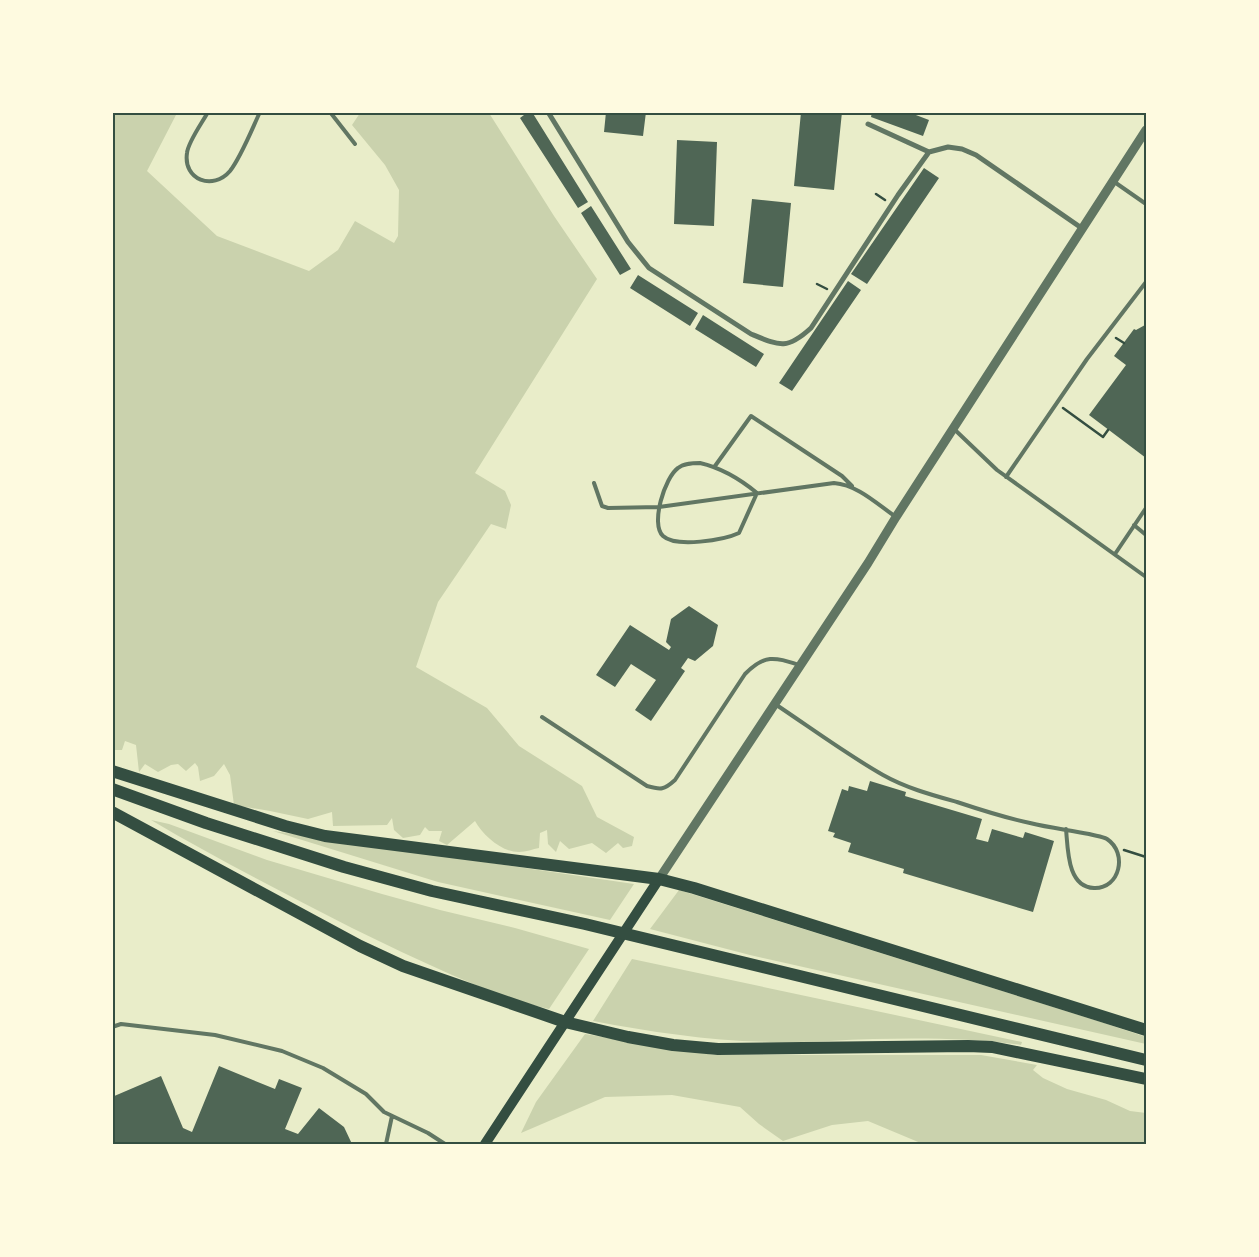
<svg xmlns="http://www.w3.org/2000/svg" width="1259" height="1257" font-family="'Alegreya Sans',sans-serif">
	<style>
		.green { fill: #cad2ad }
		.building { fill: #4f6655 }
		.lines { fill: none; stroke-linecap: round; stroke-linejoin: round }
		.path { stroke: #344e41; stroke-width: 2.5 }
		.service { stroke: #617663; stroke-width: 4 }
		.minor { stroke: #617663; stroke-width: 5 }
		.tertiary { stroke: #617663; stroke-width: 9 }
		.secondary { stroke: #344e41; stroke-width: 10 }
		.trunk { stroke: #344e41; stroke-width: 12 }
		.neatline { fill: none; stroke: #344e41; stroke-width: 2 }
	</style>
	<rect width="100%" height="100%" fill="#e9edc9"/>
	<!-- green -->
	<path class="green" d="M113 113H177L147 171 217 236 309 271 338 250 355 221 394 243 398 236 399 190 385 165 352 125 360 113H489L554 216 597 279 475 473 505 491 511 505 506 529 491 524 438 602 416 667 487 708 519 746 582 786 597 817 634 837 632 846 623 848 618 843 606 853 592 843 569 849 560 841 556 852 548 844 547 830 540 833 539 848C533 849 526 852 519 852 501 852 483 835 475 821L447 845 439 841 442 831H429L425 827 420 835 403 838 394 830 392 818 387 825 333 826 332 812 308 819 270 811 234 805 230 775 224 764 214 776 200 781 198 767 195 763 186 771 178 764 171 765 158 772 145 764 139 772 136 745 125 741 122 750H113Z
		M151 820 169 824 267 860 382 894 440 910 515 928 589 949 549 1009C515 1002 483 988 452 975 418 960 385 944 352 928 284 893 217 859 151 820Z
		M273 831 634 884 610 920 438 882Z
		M679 890 1104 1023 1146 1037V1044L750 955 650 929Z
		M632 959 1022 1042 1021 1045C973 1038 922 1038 873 1039 839 1040 805 1043 770 1042 710 1041 652 1032 593 1021Z
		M585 1034 714 1055H981L1037 1065 1033 1070 1043 1078 1067 1089 1106 1100 1130 1111 1146 1113V1144H923L868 1121 832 1125 783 1141 759 1124 740 1107 672 1095 605 1097 521 1133 536 1102Z"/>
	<!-- building -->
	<path class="building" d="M528 112H532L588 202 578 208 520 118Z
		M606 112H646L643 136 604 132Z
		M801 112H842L834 190 794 186Z
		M872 112H908L929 120 923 136 871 117Z
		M677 140 717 142 714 226 674 224Z
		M924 168 939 178 867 284 851 274Z
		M752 199 791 203 783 287 743 283Z
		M591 206 631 269 620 275 581 213Z
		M638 275 698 313 690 326 630 288Z
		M848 281 861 290 792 391 779 383Z
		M703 315 764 354 756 367 695 329Z
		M1145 325H1146V458L1089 415 1126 365 1114 356 1134 329 1136 330Z
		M689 606 718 625 713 646 695 661 688 658 681 668 685 671 651 721 635 710 656 680 631 664 615 687 596 675 630 625 669 650 671 647 666 642 671 619Z
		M870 781 906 792 905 796 982 819 976 839 988 842 992 829 1023 838 1025 832 1054 841 1033 912 903 873 904 869 848 852 851 843 833 837 835 833 828 831 842 789 848 791 849 786 867 791Z
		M219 1066 275 1089 279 1079 302 1088 285 1129 298 1134 319 1108 344 1127 352 1144H112V1097L161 1076 183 1128 192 1132Z"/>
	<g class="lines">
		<!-- path -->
		<path class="path" d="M876 194 885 200
			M817 284 827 289
			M1116 338 1124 343
			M1063 408 1103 437 1108 430
			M1124 850 1146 857"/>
		<!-- service -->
		<path class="service" d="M208 112C202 123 188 142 187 153 183 180 213 191 230 171 241 157 252 129 260 112
			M330 112 355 144
			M1113 181 1146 204
			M954 429 997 470 1146 577
			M700 463C722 468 740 479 757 493L739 533C724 540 676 548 663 536 650 524 665 477 678 468 684 463 693 463 700 463Z
			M715 466 751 416 842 476 852 486
			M1006 477 1087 359 1146 282
			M594 483 602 506 608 508 659 507 834 483C858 485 877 504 896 517
			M1134 525 1146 535
			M1115 554 1146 508
			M775 704C811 728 846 754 883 775 906 788 932 795 957 802 981 810 1006 818 1030 823 1050 828 1070 830 1089 834 1095 836 1102 836 1107 839 1128 853 1120 889 1094 888 1067 887 1068 849 1066 829
			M542 717 647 786C661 790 664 790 675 780L745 674C765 654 774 657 799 665
			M112 1027 121 1024 215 1035 282 1051 323 1068 366 1094 384 1112 428 1133 445 1144
			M386 1144 392 1116"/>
		<!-- minor -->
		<path class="minor" d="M548 112 628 242 649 268 751 334C780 346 787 350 811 328L898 195 929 152
			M868 124 929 152 948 147 962 149 976 155 1083 229"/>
		<!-- tertiary -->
		<path class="tertiary" d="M659 879 868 563 896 517 1146 130"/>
		<!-- secondary -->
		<path class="secondary" d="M485 1144 659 879"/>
		<!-- trunk -->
		<path class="trunk" d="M112 771 285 826 325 836 659 879 694 888 1146 1030
			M112 789 206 823 344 867 432 891 585 924 1146 1060
			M112 812 360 946 403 966 565 1022 628 1037 673 1045 718 1049 968 1046 992 1047 1146 1079"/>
	</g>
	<!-- border -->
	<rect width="1259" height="1257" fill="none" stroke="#fefae0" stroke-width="228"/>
	<rect x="114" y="114" width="1031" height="1029" class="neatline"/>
</svg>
